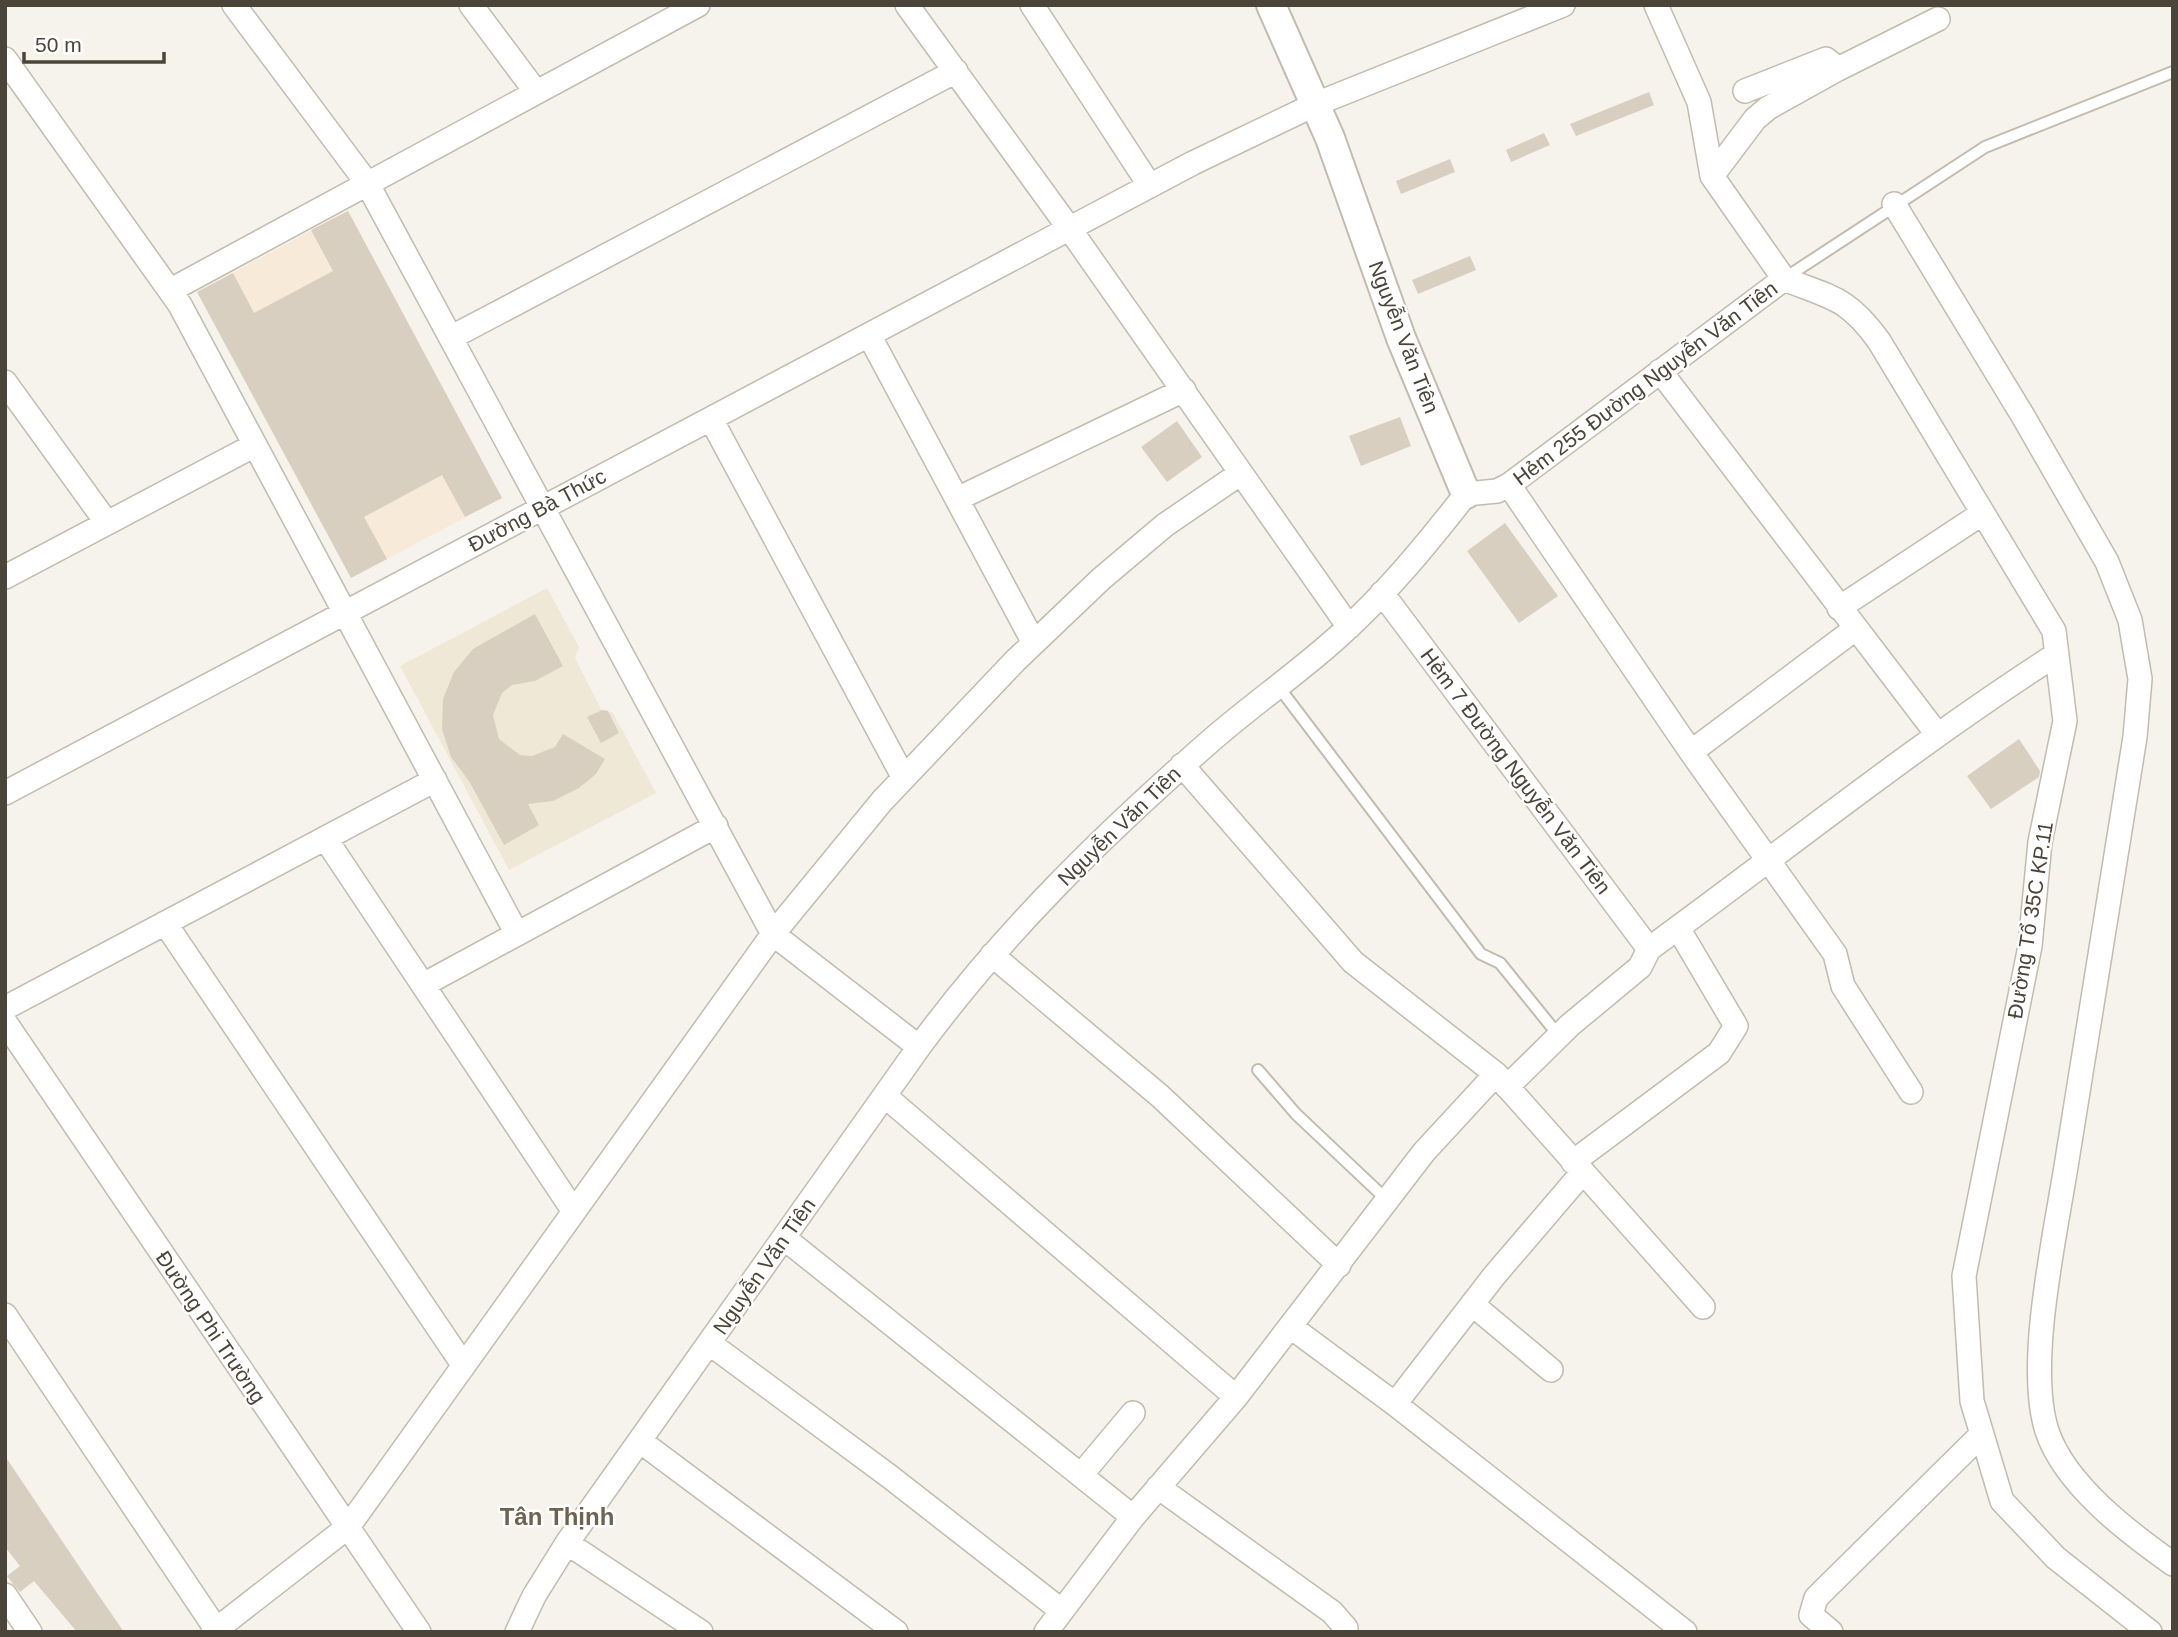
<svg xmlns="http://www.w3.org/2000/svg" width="2178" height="1637" font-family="Helvetica,sans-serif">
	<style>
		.commercial { fill: #f7ead8 }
		.education { fill: #efe8d6 }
		.building { fill: #d8cfc1 }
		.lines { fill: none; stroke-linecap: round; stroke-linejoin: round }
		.service-casing { stroke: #c2bbae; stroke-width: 14 }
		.minor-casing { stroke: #c2bbae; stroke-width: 26 }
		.tertiary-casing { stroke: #c2bbae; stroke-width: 32 }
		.service { stroke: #fff; stroke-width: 10 }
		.minor { stroke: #fff; stroke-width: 23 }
		.tertiary { stroke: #fff; stroke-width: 28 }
		.labels { text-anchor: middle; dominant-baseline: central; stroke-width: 5; stroke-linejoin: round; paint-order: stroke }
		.street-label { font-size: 21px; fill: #4b4439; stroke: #fff }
		.quarter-label { font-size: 24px; font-weight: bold; fill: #6e6250; stroke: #fff }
	</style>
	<rect width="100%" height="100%" fill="#f6f3ec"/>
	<!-- commercial -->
	<path class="commercial" d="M348 211 502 498 351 578 197 292Z"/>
	<!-- education -->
	<path class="education" d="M547 588 579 647 575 658 601 709 613 713 656 793 509 870 400 666Z"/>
	<!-- building -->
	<path class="building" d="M1649 92 1654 105 1576 136 1570 124Z
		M1544 133 1550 145 1511 162 1506 150Z
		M1450 159 1455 172 1401 194 1396 181Z
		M348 211 502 498 465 517 442 475 364 517 387 559 351 578 197 292 233 273 254 313 333 271 311 230Z
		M1470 256 1476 270 1418 294 1412 280Z
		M1400 417 1411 446 1361 466 1349 436Z
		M1177 421 1202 457 1167 482 1141 447Z
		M1505 523 1558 596 1519 623 1467 551Z
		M535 614 563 666 535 681 512 685 502 693 493 715 499 739 520 755 532 756 555 747 563 734 605 759 596 774 579 788 553 801 528 804 539 825 504 845 469 781 451 757 442 729 443 699 454 672 473 649Z
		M602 710 608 711 619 733 601 743 587 717Z
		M2019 739 2040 771 2039 777 1991 809 1967 776Z
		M5 1456 95 1590 124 1632H77L34 1581 20 1592 13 1584 7 1576 20 1566 5 1547Z"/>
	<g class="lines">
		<defs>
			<path id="service" d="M1785 278 1985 147 2173 72
				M1278 686 1481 954 1500 963 1559 1036
				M1258 1070 1296 1114 1387 1200"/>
			<path id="minor" d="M234 5 367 183 773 934 919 1047
				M471 5 536 92
				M907 5 1069 228 1349 627
				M1032 5 1150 186
				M1656 5 1699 102 1712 176 1784 279
				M5 59 180 305 517 934
				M1745 91 1826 59 1838 69
				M1712 176 1755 119 1768 108 1838 69 1938 19
				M1894 204 2023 416 2107 562 2130 620 2140 679 2135 737C2113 876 2090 1015 2068 1154 2057 1228 2025 1363 2047 1431 2065 1485 2129 1533 2173 1564
				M1784 279C1832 298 1847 297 1879 341L2054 631 2065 721 2040 842 2030 946 1964 1276 1972 1401 2002 1501 2056 1558 2150 1632
				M171 290 698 5
				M869 335 1034 643
				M452 337 956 71
				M1660 371 1937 734
				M5 382 107 523
				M711 419 904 778
				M1509 485 1691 752 1835 954 1843 986 1911 1092
				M957 499 1184 390
				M5 577 255 445
				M1382 593 1649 949
				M1839 608 1983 513
				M1691 752 1855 629
				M1182 765 1353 962 1496 1074 1703 1307
				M5 793 1193 163 1316 104 1563 5
				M325 838 573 1210
				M165 923 462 1363
				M992 955 1160 1096 1339 1265
				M423 985 716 826
				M5 1008 435 780
				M5 1022 419 1632
				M1507 1087 1570 1025 1640 967 1649 949C1785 850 1915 745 2057 654
				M885 1096 1236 1397
				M1573 1162 1719 1053 1736 1026 1678 928
				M784 1238 1133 1517
				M1472 1304 1551 1370
				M5 1315 218 1632
				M1291 1327 1395 1404 1685 1632
				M709 1343 889 1476 1062 1611
				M1395 1404 1494 1276 1583 1172
				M640 1441 896 1632
				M1081 1475 1133 1413
				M1158 1487 1332 1612 1346 1628 1345 1632
				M567 1543 701 1632
				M5 1595 30 1632
				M213 1632 348 1527 773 934 882 801 1015 661 1101 579 1165 525 1241 473
				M517 1632 534 1596 567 1543 919 1047C1002 934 1102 836 1207 744 1250 706 1297 674 1339 636 1386 594 1427 544 1466 494L1497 491 1509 485 1784 279
				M1046 1632 1133 1517 1236 1397 1424 1152 1496 1074
				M1831 1632 1811 1615 1816 1598 1982 1434"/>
			<path id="tertiary" d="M1271 5 1330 138 1401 338 1466 494"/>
		</defs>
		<!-- service casing -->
		<use href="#service" class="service-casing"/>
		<!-- minor casing -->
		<use href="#minor" class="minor-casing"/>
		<!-- tertiary casing -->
		<use href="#tertiary" class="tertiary-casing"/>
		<!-- service -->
		<use href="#service" class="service"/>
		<!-- minor -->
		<use href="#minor" class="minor"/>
		<!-- tertiary -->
		<use href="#tertiary" class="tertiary"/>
	</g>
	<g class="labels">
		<!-- street labels -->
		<g class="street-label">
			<text transform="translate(1404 337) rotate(69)">Nguyễn Văn Tiên</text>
			<text transform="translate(1645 383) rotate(-37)">Hẻm 255 Đường Nguyễn Văn Tiên</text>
			<text transform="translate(537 510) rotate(-28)">Đường Bà Thức</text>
			<text transform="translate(1516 771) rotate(53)">Hẻm 7 Đường Nguyễn Văn Tiên</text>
			<text transform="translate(1119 826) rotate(-44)">Nguyễn Văn Tiên</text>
			<text transform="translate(2030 920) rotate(-81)">Đường Tổ 35C KP.11</text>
			<text transform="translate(764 1266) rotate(-55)">Nguyễn Văn Tiên</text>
			<text transform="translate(211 1327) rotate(56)">Đường Phi Trường</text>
		</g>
		<!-- quarter labels -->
		<g class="quarter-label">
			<text x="557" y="1516">Tân Thịnh</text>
		</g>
	</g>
	<!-- border -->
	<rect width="2178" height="1637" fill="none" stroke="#4b4439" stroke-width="14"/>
	<!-- scale -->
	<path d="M24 52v10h140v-10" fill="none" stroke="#4b4439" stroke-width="3.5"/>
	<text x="35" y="52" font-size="21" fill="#4b4439" stroke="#ffffff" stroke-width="5" paint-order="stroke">50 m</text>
</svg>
